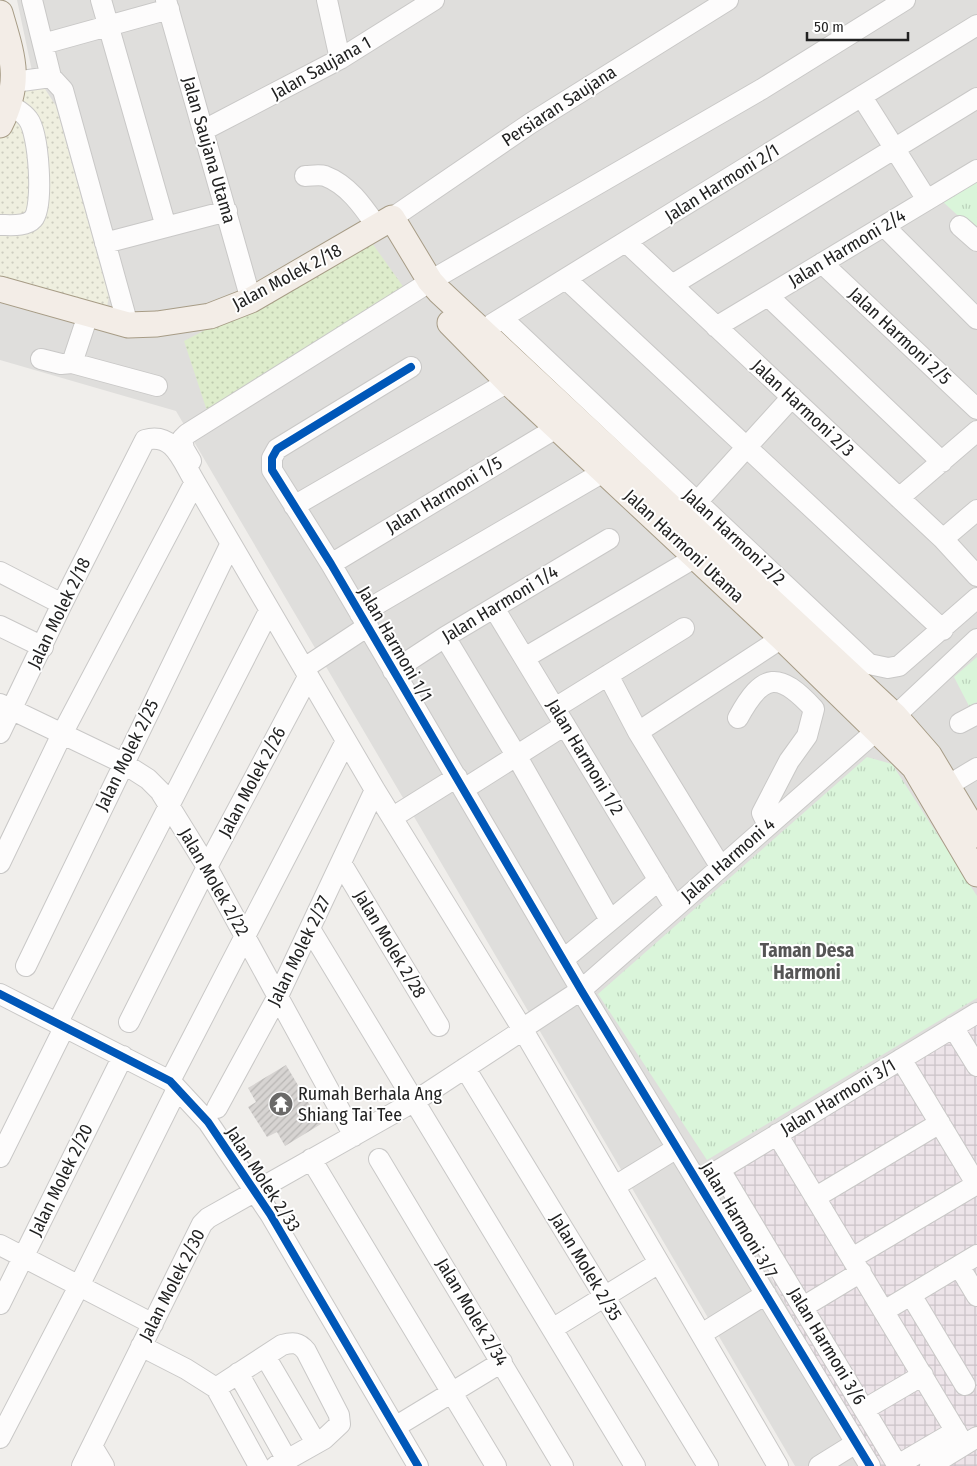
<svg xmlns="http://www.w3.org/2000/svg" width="977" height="1466" font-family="'Fira Sans Condensed',sans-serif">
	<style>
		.residential { fill: #dfdedc }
		.industrial { fill: url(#industrial-grid) }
		.farmland { fill: url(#farmland-dots) }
		.grass { fill: url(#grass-dots) }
		.park { fill: url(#park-tufts) }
		.building { fill: url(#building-hatch) }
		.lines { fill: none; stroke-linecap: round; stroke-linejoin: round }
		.minor-casing { stroke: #c9c8c7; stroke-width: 22 }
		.major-casing { stroke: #a79c86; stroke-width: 27 }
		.minor { stroke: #fdfcfc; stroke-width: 20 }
		.major { stroke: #f3ede7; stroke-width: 25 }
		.cycleway-casing { stroke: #fff; stroke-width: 11 }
		.cycleway { stroke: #0057b8; stroke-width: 8 }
		.labels { text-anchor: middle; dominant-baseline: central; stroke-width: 4; stroke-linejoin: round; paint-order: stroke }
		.street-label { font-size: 18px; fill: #222; stroke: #fff }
		.poi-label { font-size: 18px; fill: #222; stroke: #fff; text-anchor: start }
		.neighbourhood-label { font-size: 19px; font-weight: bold; fill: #555; stroke: #fff }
	</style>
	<defs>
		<pattern id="industrial-grid" width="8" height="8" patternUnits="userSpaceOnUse" patternTransform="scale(1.25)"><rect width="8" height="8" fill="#ede4e9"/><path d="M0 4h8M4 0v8" fill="none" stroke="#cbc3c8"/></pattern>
		<pattern id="farmland-dots" width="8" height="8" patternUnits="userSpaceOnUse" patternTransform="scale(1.25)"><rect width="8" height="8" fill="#efefdf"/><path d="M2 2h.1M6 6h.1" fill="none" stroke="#cdcdbf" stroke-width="1.8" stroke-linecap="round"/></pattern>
		<pattern id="grass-dots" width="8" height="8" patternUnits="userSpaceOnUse" patternTransform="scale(1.25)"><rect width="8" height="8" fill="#ddeccb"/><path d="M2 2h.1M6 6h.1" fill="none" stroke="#bdcaae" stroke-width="1.8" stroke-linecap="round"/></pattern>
		<pattern id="park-tufts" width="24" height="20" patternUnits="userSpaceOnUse" patternTransform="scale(1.25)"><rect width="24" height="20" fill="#daf5da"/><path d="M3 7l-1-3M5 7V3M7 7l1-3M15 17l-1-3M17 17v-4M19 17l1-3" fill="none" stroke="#bbd2bb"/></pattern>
		<pattern id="building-hatch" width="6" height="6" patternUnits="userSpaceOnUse" patternTransform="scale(1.25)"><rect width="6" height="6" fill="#d7d4d2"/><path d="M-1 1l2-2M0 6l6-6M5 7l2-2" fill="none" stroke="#b8b6b4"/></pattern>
	</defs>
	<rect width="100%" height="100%" fill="#f0eeeb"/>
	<!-- residential -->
	<path class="residential" d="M17 0H977V1466H795L176 411 0 360V146L32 71Z"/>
	<!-- industrial -->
	<path class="industrial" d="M977 1004V1466H877L709 1168Z"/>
	<!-- farmland -->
	<path class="farmland" d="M27 88 45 89 56 106 109 297 107 306 102 311 0 284V128L14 98Z"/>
	<!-- grass -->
	<path class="grass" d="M372 243 407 292 209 417 184 341Z"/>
	<!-- park -->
	<path class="park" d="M977 180V233L942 201Z
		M977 657V702L969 706 954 677Z
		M867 757 892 764 977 896V998L707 1160 598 994Z"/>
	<!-- building -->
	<path class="building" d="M286 1065 321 1124 285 1146 277 1132 267 1137 248 1107 256 1102 248 1088Z"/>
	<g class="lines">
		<defs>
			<path id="minor" d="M32 0 51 77
				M101 0 166 227
				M166 0 251 300
				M327 0 340 59
				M43 44 169 9
				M14 82 51 77 63 90 128 325
				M862 97 927 200
				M204 130 340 59 434 0
				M305 176C311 176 319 174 325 176 349 185 364 208 378 228
				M392 218 531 123 728 0
				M0 225C10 225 26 227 33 219 44 207 39 133 28 119 24 113 16 109 10 105
				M884 226 977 319
				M960 226 977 241
				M626 242 943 539 977 576
				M105 243 227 211
				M822 263 977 409
				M566 279 943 630
				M430 281 762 89 905 0
				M672 285 977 98
				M768 296 942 462
				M502 318 869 664 888 668 899 666 977 598
				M492 324 977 25
				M716 327 977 170
				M41 359 61 364 72 363 88 315
				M72 363 157 386
				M411 367 277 449 272 458V470L331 564 581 990 870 1466
				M191 461 184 449 182 439 187 434 420 288
				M899 498 977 431
				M697 502 792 397
				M294 506 508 382
				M943 539 977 510
				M331 564 558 427
				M0 572 62 604
				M494 608 675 907
				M360 614 605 471
				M0 626 43 647
				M445 637 516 755 610 920
				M526 657 696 557
				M312 663 368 626
				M393 671 445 637 609 539
				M608 675 638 732 720 866
				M0 704 123 763 148 779 160 791 207 867 354 1136
				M555 708 684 628
				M895 716 977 639
				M738 718C763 672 779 671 814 709L807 736 789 761 762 813 768 825
				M960 723 977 714
				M638 732 782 638
				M0 733 62 604 145 440C174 432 182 461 195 482L375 790 523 1030 778 1466
				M947 786 977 768
				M464 789 565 725
				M401 812 457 777
				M0 863 62 734 195 482
				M341 863 439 1026
				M310 929 635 1466
				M564 959 659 880
				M26 966 230 545
				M0 994 170 1081 208 1122 270 1214 418 1466
				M129 1022 207 867 308 677
				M57 1024 269 611
				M528 1025 581 990 876 731
				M953 1027 977 1066
				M901 1059 977 1185
				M465 1068 708 1466
				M170 1081 346 741
				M217 1108 278 996 375 790
				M777 1134 964 1445
				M0 1157 64 1028
				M311 1159 496 1466
				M379 1159 563 1466
				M720 1170 898 1466
				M709 1176 977 1013
				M620 1183 677 1148
				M816 1197 940 1123
				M0 1245 153 1324
				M852 1258 977 1184
				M959 1266 977 1296
				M911 1295 965 1385
				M0 1304 123 1056
				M803 1307 861 1272
				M884 1311 977 1255
				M552 1329 659 1263
				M708 1330 766 1294
				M141 1346 186 1369 216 1388 259 1466
				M265 1356 316 1443
				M238 1373 287 1460
				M216 1388 282 1345C293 1342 299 1342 306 1351L339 1415 340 1424 324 1439 276 1466
				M865 1409 923 1375
				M395 1427 502 1362
				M0 1438 79 1286 177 1089
				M92 1446 104 1466
				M898 1465 956 1431
				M82 1466 202 1224 208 1218 415 1101 523 1030
				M819 1466 856 1443
				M930 1466 977 1437"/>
			<path id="major" d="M0 13C13 58 22 81 0 125
				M0 289 128 325 157 324 210 316 251 300 392 218 430 281 439 291 895 716 929 755 977 835
				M450 323 508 382 782 638 914 767 977 874"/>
		</defs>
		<!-- minor casing -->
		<use href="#minor" class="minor-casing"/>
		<!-- major casing -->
		<use href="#major" class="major-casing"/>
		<!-- minor -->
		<use href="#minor" class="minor"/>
		<!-- major -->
		<use href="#major" class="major"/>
		<defs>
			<path id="cycleway" d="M411 367 277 449 272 458V470L331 564 581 990 870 1466
				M0 994 170 1081 208 1122 270 1214 418 1466"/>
		</defs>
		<!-- cycleway casing -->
		<use href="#cycleway" class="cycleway-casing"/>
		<!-- cycleway -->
		<use href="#cycleway" class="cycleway"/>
	</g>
	<!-- icons -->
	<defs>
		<symbol id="temple-disc" viewBox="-11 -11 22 22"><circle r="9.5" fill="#6a6968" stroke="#fff"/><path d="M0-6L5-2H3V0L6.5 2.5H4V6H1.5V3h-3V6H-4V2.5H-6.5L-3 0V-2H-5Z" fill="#fff"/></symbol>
	</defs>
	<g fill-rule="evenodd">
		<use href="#temple-disc" x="267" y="1090" width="28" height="28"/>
	</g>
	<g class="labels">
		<!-- street labels -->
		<g class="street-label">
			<text transform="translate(321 68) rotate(-29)">Jalan Saujana 1</text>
			<text transform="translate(559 106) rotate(-33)">Persiaran Saujana</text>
			<text transform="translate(209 150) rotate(74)">Jalan Saujana Utama</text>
			<text transform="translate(722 183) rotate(-32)">Jalan Harmoni 2/1</text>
			<text transform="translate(847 248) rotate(-31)">Jalan Harmoni 2/4</text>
			<text transform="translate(287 277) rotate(-28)">Jalan Molek 2/18</text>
			<text transform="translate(900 336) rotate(43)">Jalan Harmoni 2/5</text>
			<text transform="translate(803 408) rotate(43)">Jalan Harmoni 2/3</text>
			<text transform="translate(444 495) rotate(-31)">Jalan Harmoni 1/5</text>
			<text transform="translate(734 537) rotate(43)">Jalan Harmoni 2/2</text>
			<text transform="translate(684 546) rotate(43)">Jalan Harmoni Utama</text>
			<text transform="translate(500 604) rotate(-31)">Jalan Harmoni 1/4</text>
			<text transform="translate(59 613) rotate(-64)">Jalan Molek 2/18</text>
			<text transform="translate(395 644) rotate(60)">Jalan Harmoni 1/1</text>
			<text transform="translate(127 755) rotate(-64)">Jalan Molek 2/25</text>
			<text transform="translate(585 757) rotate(59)">Jalan Harmoni 1/2</text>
			<text transform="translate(252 782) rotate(-62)">Jalan Molek 2/26</text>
			<text transform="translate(728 860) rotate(-41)">Jalan Harmoni 4</text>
			<text transform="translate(214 882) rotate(60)">Jalan Molek 2/22</text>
			<text transform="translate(390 944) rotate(59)">Jalan Molek 2/28</text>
			<text transform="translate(299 951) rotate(-64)">Jalan Molek 2/27</text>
			<text transform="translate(838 1097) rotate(-31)">Jalan Harmoni 3/1</text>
			<text transform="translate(263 1179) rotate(57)">Jalan Molek 2/33</text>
			<text transform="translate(61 1180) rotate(-64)">Jalan Molek 2/20</text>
			<text transform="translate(739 1220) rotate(59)">Jalan Harmoni 3/7</text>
			<text transform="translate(586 1267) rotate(59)">Jalan Molek 2/35</text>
			<text transform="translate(172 1285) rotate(-63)">Jalan Molek 2/30</text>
			<text transform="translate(472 1312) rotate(59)">Jalan Molek 2/34</text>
			<text transform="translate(827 1346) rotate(59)">Jalan Harmoni 3/6</text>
		</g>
		<!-- poi labels -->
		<g class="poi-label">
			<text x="298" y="1094">Rumah Berhala Ang<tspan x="298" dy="21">Shiang Tai Tee</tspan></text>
		</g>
		<!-- neighbourhood labels -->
		<g class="neighbourhood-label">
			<text x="807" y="950">Taman Desa<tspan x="807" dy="22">Harmoni</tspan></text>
		</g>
	</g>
	<!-- scale -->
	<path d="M807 32v8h101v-8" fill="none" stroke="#222222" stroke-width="2.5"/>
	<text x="814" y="32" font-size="15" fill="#222222" stroke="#ffffff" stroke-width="4" paint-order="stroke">50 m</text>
</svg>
